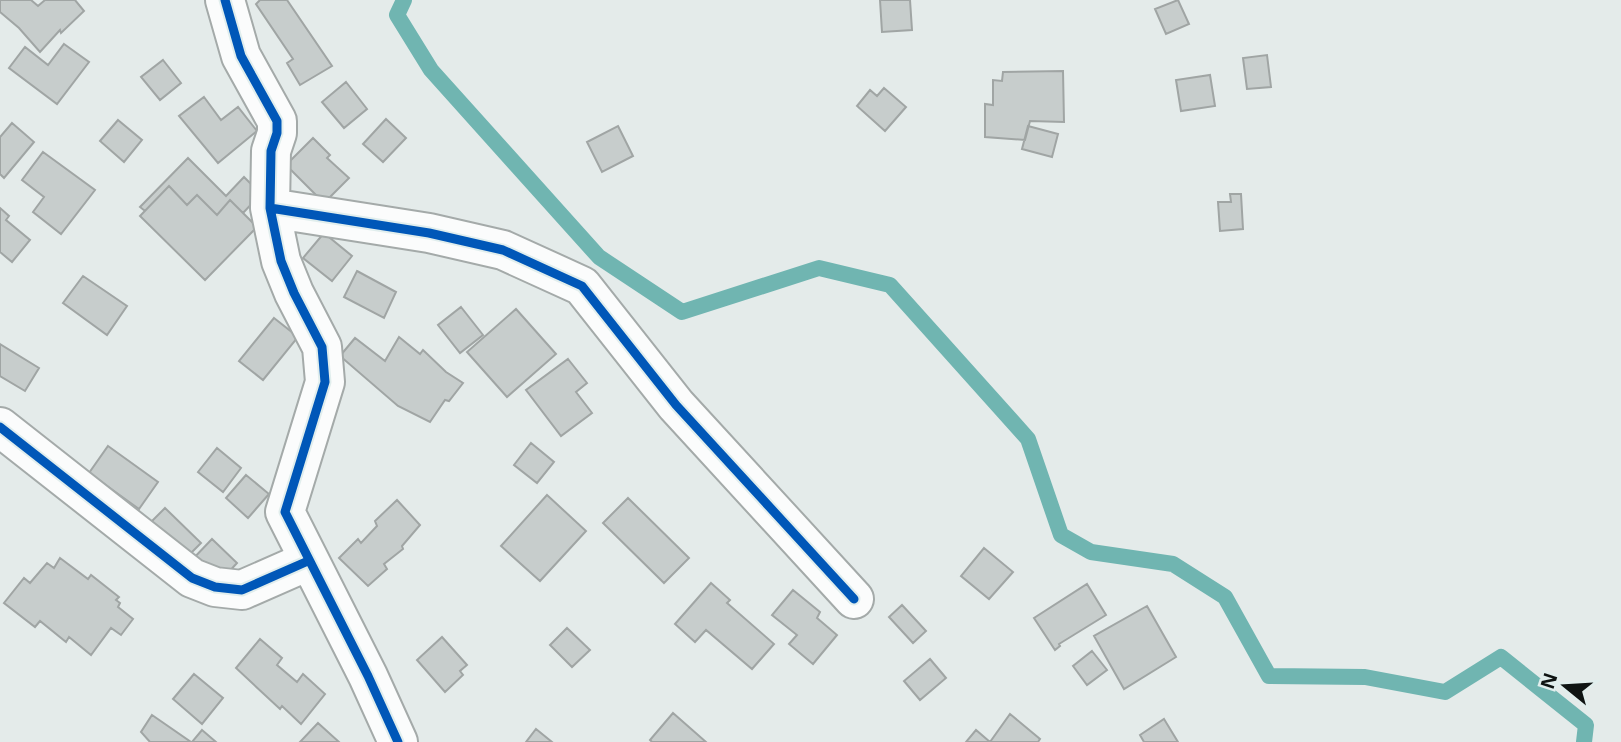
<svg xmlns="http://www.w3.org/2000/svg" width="1621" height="742" font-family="'Noto Sans',sans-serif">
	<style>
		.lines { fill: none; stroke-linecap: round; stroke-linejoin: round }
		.stream { stroke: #70b5b1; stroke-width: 16 }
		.building { fill: #c7cdcc; stroke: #a0a5a4; stroke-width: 2 }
		.minor-casing { stroke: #a4aaa9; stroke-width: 42 }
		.minor { stroke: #fbfcfc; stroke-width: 38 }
		.cycleway-casing { stroke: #e1eeed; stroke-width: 13 }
		.cycleway { stroke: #0057b8; stroke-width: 9 }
	</style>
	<rect width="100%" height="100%" fill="#e4ebea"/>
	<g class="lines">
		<!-- stream -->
		<path class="stream" d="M404 0 397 15 431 70 599 257 682 312 819 268 890 285 1028 439 1061 535 1091 552 1173 564 1225 597 1269 676 1365 677 1445 692 1501 657 1586 725 1584 742"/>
	</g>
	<!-- building -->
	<path class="building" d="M0 0H31L38 6 45 0H75L84 11 61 33 60 30 40 52 19 28 0 12Z
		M260 0H287L332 66 300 85 287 63 293 59 256 4Z
		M880 0H910L912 30 882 32Z
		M1178 0 1189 24 1166 34 1155 9Z
		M64 44 89 62 57 104 9 68 25 47 48 65Z
		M1267 55 1271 87 1247 89 1243 58Z
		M163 60 181 83 160 100 141 77Z
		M1063 71 1064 122 1030 121 1025 140 985 137V104L993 105V80L1002 81 1003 72Z
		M1210 75 1215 106 1181 111 1176 80Z
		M346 82 367 109 344 128 322 102Z
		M884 88 906 107 885 131 857 106 870 90 877 96Z
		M204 97 221 120 238 107 257 131 218 163 179 116Z
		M386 119 406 138 383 162 363 144Z
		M118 120 142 140 124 162 100 141Z
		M12 123 34 142 4 178 0 174V137Z
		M618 126 633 156 602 172 587 142Z
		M1028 126 1058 134 1052 157 1022 149Z
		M313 138 330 155 327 158 349 178 324 203 286 165Z
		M43 152 95 190 61 234 33 212 44 197 22 180Z
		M188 158 226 196 244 177 261 194 243 213 230 200 217 215 197 195 187 205 169 186 145 211 140 207Z
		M169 186 187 205 197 195 217 215 230 200 257 227 205 280 140 216Z
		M1230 194H1241L1243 229 1220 231 1218 202H1231Z
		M0 208 9 216 6 220 30 240 12 262 0 252Z
		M324 233 352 256 332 281 303 258Z
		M357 271 396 292 384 318 344 297Z
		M83 276 127 306 107 335 63 303Z
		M461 307 483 335 460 353 438 325Z
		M516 309 556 354 507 397 467 352Z
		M274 318 298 337 263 380 239 361Z
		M399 337 420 354 423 350 446 372 463 383 449 401 445 400 430 422 398 406 340 356 355 338 385 361Z
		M0 344 39 368 25 391 0 376Z
		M568 359 587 383 576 392 592 413 561 436 526 390Z
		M531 443 554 462 537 483 514 465Z
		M108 446 158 482 139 509 89 473Z
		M217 448 241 468 223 492 198 472Z
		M246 475 269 494 248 518 226 498Z
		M547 495 586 531 540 581 501 546Z
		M628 498 689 558 664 583 603 523Z
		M397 500 420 525 402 546 403 549 384 564 387 569 368 586 339 558 358 539 361 543 377 526 375 521Z
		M165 508 201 543 185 559 149 524Z
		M212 539 237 563 215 587 189 563Z
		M984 548 1013 572 989 599 961 576Z
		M60 558 88 579 91 575 119 597 116 600 120 603 118 607 133 619 121 635 111 628 91 655 69 637 66 642 40 621 35 627 4 603 24 578 30 583 47 563 54 568Z
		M711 583 730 600 727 603 774 644 752 669 706 630 695 642 675 624Z
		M1087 584 1106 615 1059 644 1060 646 1055 650 1034 618Z
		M793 590 820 612 817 618 837 635 813 664 789 644 797 635 772 615Z
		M902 605 926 631 913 643 889 617Z
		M1147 606 1176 657 1124 689 1094 636Z
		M567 628 590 650 572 667 550 645Z
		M442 637 467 665 460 671 463 675 445 692 417 660Z
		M260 639 282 658 277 665 297 682 303 674 325 694 301 724 282 706 280 709 236 668Z
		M1092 651 1107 670 1087 685 1073 666Z
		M930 659 946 678 920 700 904 681Z
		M194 674 223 698 202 724 173 699Z
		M673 713 706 742H652L650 740Z
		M1010 714 1040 739 1038 742H966L976 730 990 742Z
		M152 715 191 742H150L141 732Z
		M1164 719 1178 742H1144L1140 735Z
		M318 723 339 742H300Z
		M536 729 552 742H526Z
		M202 730 216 742H192Z"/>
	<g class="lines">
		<defs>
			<path id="minor" d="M225 0 241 56 277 121V133L271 151 270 208 281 261 294 293 322 347 325 382 285 512 368 676 398 742
				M270 208 429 233 503 250 582 286 676 405 854 599
				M0 427 192 578 215 587 242 590 308 561"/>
		</defs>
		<!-- minor casing -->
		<use href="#minor" class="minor-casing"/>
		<!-- minor -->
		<use href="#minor" class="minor"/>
		<defs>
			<path id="cycleway" d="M225 0 241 56 277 121V133L271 151 270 208 281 261 294 293 322 347 325 382 285 512 368 676 398 742
				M270 208 429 233 503 250 582 286 676 405 854 599
				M0 427 192 578 215 587 242 590 308 561"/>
		</defs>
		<!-- cycleway casing -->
		<use href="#cycleway" class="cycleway-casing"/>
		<!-- cycleway -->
		<use href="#cycleway" class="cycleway"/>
	</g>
	<!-- north arrow -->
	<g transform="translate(1565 686) rotate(288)" stroke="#e1eeed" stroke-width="5" paint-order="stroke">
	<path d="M0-5L12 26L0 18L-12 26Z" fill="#0f1413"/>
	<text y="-10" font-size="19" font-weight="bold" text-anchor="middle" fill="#0f1413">N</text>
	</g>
</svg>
